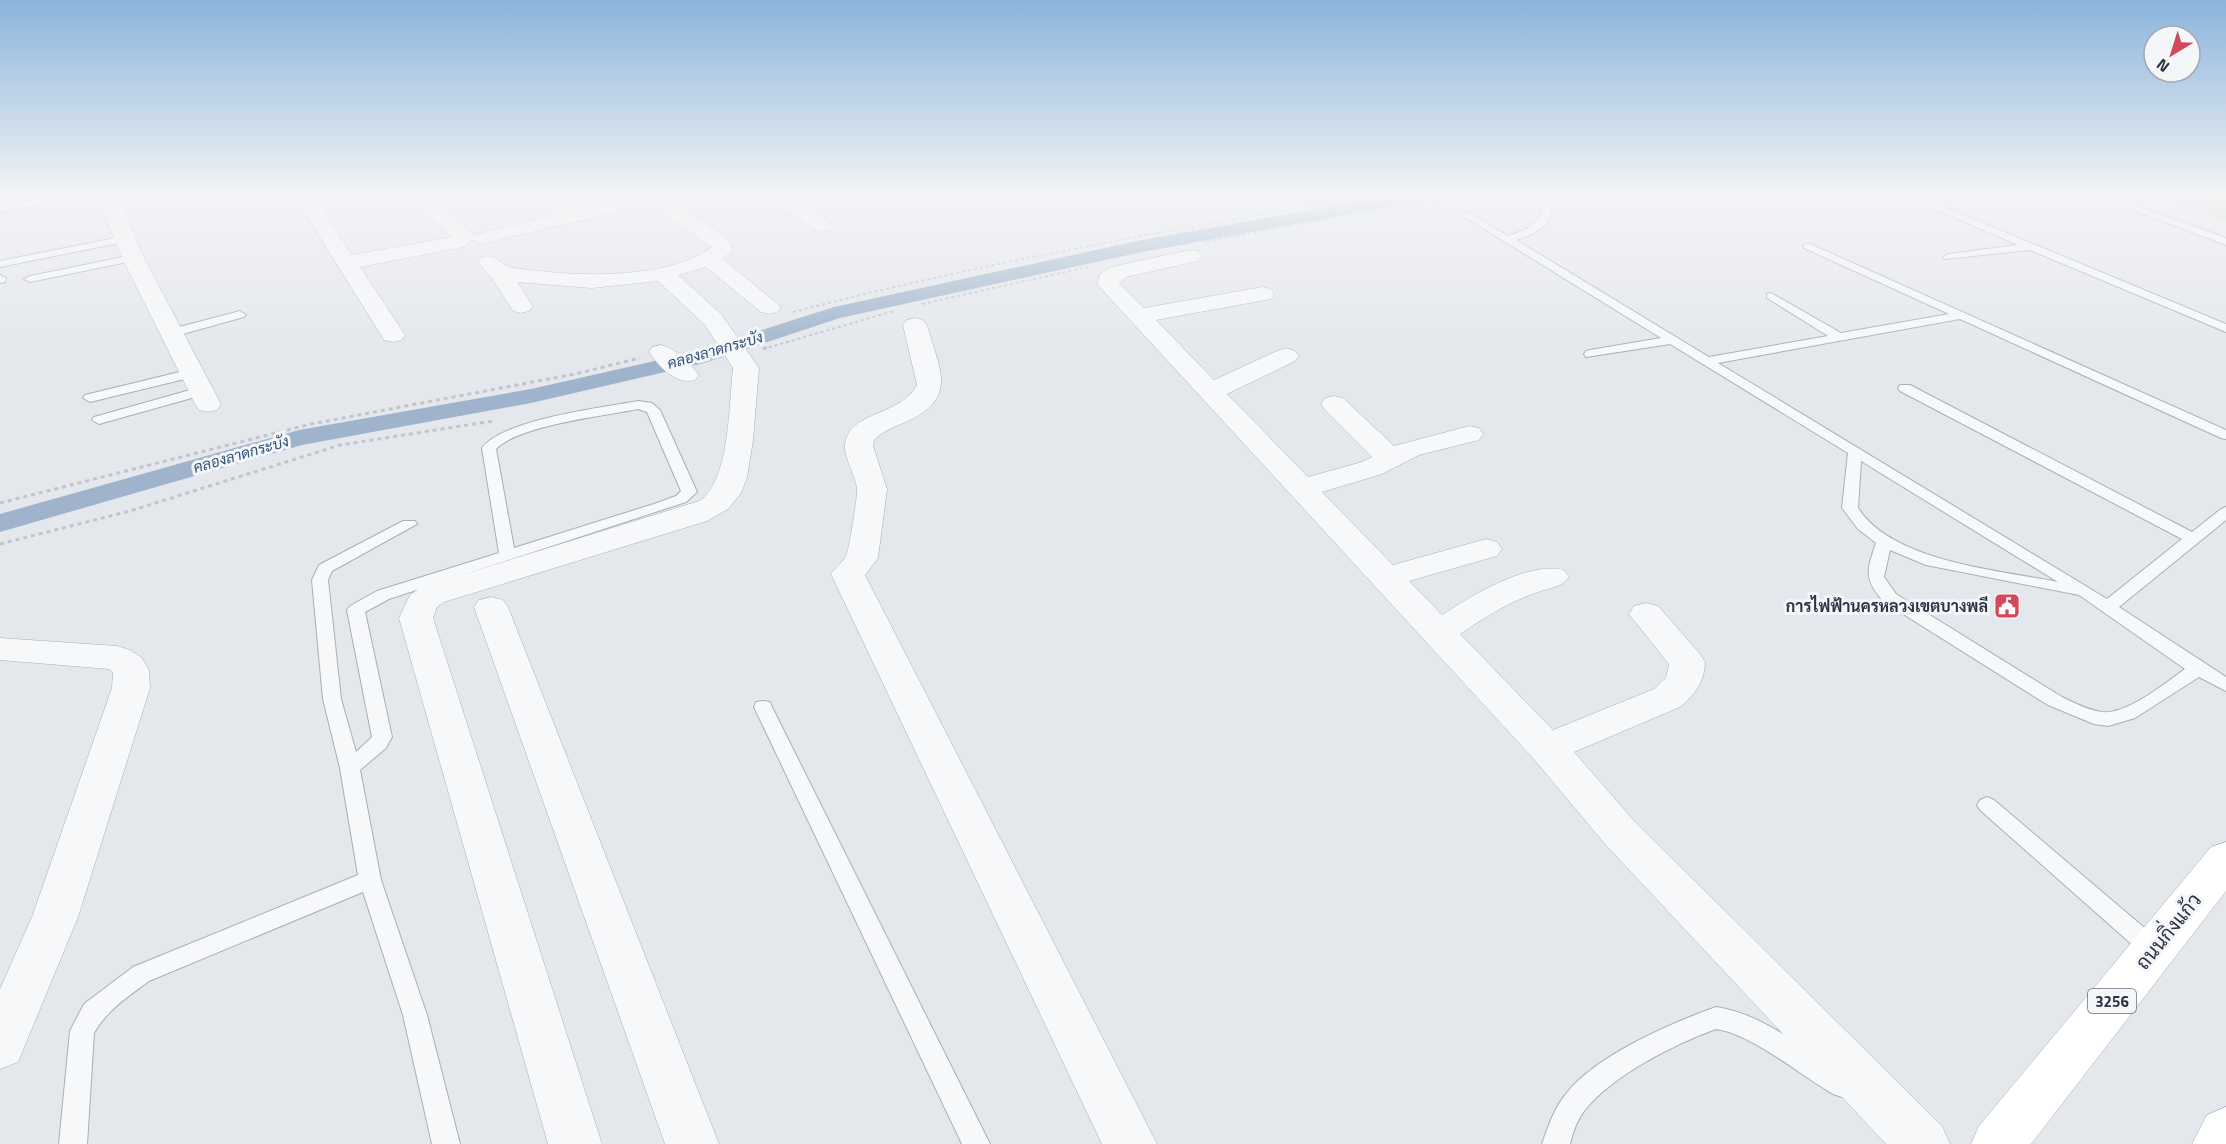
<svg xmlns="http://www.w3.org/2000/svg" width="2226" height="1144" font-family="'Titillium Web',Sarabun,sans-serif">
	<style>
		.green { fill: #c9d6c5 }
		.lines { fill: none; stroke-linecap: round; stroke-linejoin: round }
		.canal { fill: #9fb4cc; fill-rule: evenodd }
		.service-casing { stroke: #a9aeb7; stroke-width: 2 }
		.minor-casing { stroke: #a9aeb7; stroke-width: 1 }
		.primary-casing { stroke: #a3abb8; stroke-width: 1 }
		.path-far1 { stroke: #c2c5cb; stroke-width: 2; stroke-dasharray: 3 3; stroke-linecap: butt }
		.path { stroke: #c2c5cb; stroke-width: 3; stroke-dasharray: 4 4; stroke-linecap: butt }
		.service { fill: #f7f8fa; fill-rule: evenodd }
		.minor { fill: #f7f8fa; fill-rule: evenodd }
		.primary { fill: #fff; fill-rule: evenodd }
		.labels { text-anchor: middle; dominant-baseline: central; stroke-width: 6; stroke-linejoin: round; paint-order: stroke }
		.far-water-label { font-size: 15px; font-style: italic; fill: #34527a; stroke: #f4f6f9 }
		.shield { fill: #f4f6f9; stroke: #676e7b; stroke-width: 1.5 }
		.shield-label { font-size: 15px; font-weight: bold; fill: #2b3445 }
		.poi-label { font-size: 16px; font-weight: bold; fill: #2b3445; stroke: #f4f6f9; text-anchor: end }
		.near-street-label { font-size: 20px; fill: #2b3445; stroke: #f4f6f9 }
	</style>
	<rect width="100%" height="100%" fill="#e4e7ec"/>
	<!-- green -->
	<path class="green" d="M2149 194H2226V221Z"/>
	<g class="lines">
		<!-- canal -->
		<path class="canal" d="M1402 194H1442L1434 199 1142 252 840 318 704 363 531 403 302 445 0 532V514L299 430 531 389 690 353 834 307 1142 240Z"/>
		<defs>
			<path id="service" d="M71 194H95L0 212V206Z
				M1900 194H1913L2226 324V332L2030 250 1944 259 1943 257 1948 254 2018 245Z
				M2090 194H2104L2226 238V245Z
				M1537 199H1543L1551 209C1553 226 1530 236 1516 240L1709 357 1828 336 1767 298V294L1771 293 1841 333 1949 314 1804 248 1803 246 1808 243 2226 430V439L2221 438 1960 319 1718 363 2107 599 2182 539 1900 391 1898 388 1900 385H1910L2192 532 2221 509 2226 507V520L2119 607 2226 677V691L2199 677 2135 718 2108 726 2094 724 2048 705 1884 602C1863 579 1867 570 1876 543L1858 529 1842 508 1848 453 1670 344 1586 357 1584 354 1586 351 1590 350 1661 338 1460 214 1468 212 1508 236C1523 231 1536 226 1543 211L1535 201ZM1861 461 2058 582C1998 570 1893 562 1858 508ZM1890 550 1926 565 2079 595 2185 669C2165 683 2127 715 2102 712 2088 710 2074 703 2062 697L1896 594 1884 577Z
				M125 236 130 239 129 241 0 267V261Z
				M133 255 138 258 137 260 30 282 24 279 30 276Z
				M0 275 6 278 5 282 0 283Z
				M240 311 246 315 244 317 172 337 166 333 168 330Z
				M192 369 198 373 197 376 90 402 83 398 85 395Z
				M201 387 206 388 208 391 206 394 99 424 92 420 94 417Z
				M638 401 652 403 660 410 697 492 686 502 389 599 365 612 392 737 386 748 360 770 381 880 427 1015 460 1144H432L403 1015 363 892 149 981C129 996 107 1010 94 1033L87 1144H59L70 1031 84 1004 133 967 358 875 340 768 323 699 312 580 319 565 403 521H415L417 524 332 571 328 580 341 699 356 752 372 737 347 610 350 606 377 591 499 553 482 448C504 419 601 408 638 401ZM638 409 647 412 681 491 676 496 657 503 514 548 496 449C519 425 604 416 638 409Z
				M763 701 770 702 772 707 990 1144H962L754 707 756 702Z
				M1987 797 1994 800 2161 942 2165 949 2161 956 2153 959 2145 956 1980 810 1977 805 1980 800Z
				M1716 1007C1766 1014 1808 1054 1851 1076L1855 1085 1851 1094 1842 1097 1833 1094C1800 1075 1752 1034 1716 1029 1675 1044 1613 1075 1585 1110 1577 1120 1573 1132 1570 1144H1542C1548 1127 1554 1108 1566 1094 1595 1056 1671 1023 1716 1007Z"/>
			<path id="minor" d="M97 194H116L144 258 221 404 217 410 208 412 199 410 195 404 122 258Z
				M293 194H312L352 255 452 237 409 194H430L473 235 555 215 532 194H554L574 210 639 194H676L669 199 724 236 732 247V250L723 259 781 307 777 312 769 314 761 312 706 267 678 275 721 314 759 368 753 440 747 478 741 493 728 509 707 521 444 602 437 607 433 618 602 1144H548L399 618 410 595 420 588 699 501C730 483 729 402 733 368L704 324 658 281 592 288 517 282 533 306 529 311 521 313 513 311 491 277 478 262 481 257C497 253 500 266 514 268 569 276 665 282 712 247L650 204 481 244 472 240 465 246 458 248 360 267 405 335 402 340 393 342 384 340 381 335Z
				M760 194H783L830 222 833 226 830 230H816Z
				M1190 250 1198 251 1201 256 1198 261 1126 277 1119 283 1144 308 1263 287 1271 289 1274 294 1271 299 1156 320 1214 380 1277 351 1286 348 1295 351 1299 356 1295 361 1227 394 1308 477 1362 462 1372 457 1325 410 1321 404 1325 398 1334 396 1343 398 1394 446 1469 426 1479 428 1483 434 1479 440 1419 455 1382 474 1322 492 1393 565 1486 539 1497 542 1502 549 1497 556 1409 581 1442 615C1471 596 1528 561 1564 570L1569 577C1562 586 1555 587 1544 590 1512 600 1488 615 1460 634L1553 730 1654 689 1666 678 1669 664 1629 614 1634 606 1646 603 1658 606 1700 654 1705 662C1705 681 1695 695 1680 707L1574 752 1635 822 1942 1126 1950 1144H1886L1605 844 1533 758 1097 284 1100 274 1111 267Z
				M915 318 923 320 927 325C938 366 959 396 910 420 897 426 884 430 874 440L873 446 887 489 878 558 865 575 1157 1144H1102L831 574C835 568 843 562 846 556 849 550 858 495 857 488 855 473 841 454 846 439 855 411 903 414 917 385L903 325 907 320Z
				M661 345C675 348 690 363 699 375L695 380C676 385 659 367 649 352L652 347Z
				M491 597 503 600 508 607 719 1144H665L474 607 479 600Z
				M0 638 117 646 130 650 142 658 149 670 150 688 78 917 18 1062 0 1069V989L32 917 112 688 113 672 109 669 0 660Z"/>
			<path id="primary" d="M2226 842V891L2031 1144H1971L1979 1126 2211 847Z
				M2226 1107V1144H2192L2207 1115Z"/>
		</defs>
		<!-- service casing -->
		<use href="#service" class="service-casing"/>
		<!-- minor casing -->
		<use href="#minor" class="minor-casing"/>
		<!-- primary casing -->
		<use href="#primary" class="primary-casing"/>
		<!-- path-far1 -->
		<path class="path-far1" d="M2162 194 2226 216
			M1473 198 1490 194
			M1207 242 1306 223 1454 201
			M922 304 1088 267
			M793 312C989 261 1188 226 1388 194
			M763 349 894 311"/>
		<!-- path -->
		<path class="path" d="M763 349 768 347
			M0 503 311 424 575 374 640 358
			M0 544 130 511 340 445 493 421"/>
		<!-- service -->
		<use href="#service" class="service"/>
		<!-- minor -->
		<use href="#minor" class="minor"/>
		<!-- primary -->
		<use href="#primary" class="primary"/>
	</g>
	<!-- sky -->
	<linearGradient id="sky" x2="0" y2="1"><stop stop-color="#8bb4dd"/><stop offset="0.55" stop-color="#f3f4f6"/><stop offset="1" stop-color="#f3f4f6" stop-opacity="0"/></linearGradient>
	<rect width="2226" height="355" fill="url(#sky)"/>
	<!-- icons -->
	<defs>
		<symbol id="civic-square" viewBox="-11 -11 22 22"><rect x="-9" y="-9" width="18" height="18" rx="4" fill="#d1495b" stroke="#f4f6f9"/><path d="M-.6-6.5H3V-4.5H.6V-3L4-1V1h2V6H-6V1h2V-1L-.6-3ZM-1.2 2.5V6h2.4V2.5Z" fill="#fff"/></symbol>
	</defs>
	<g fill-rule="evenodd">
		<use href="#civic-square" x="1992" y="591" width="30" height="30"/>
	</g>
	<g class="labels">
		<!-- far-water labels -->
		<g class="far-water-label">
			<text transform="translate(715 350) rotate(-16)">คลองลาดกระบัง</text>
			<text transform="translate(241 454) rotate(-16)">คลองลาดกระบัง</text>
		</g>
		<!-- shield labels -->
		<rect class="shield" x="2088" y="989" width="48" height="24" rx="4.5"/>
		<g class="shield-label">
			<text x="2112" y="1001">3256</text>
		</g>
		<!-- poi labels -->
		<g class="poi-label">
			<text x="1988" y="606">การไฟฟ้านครหลวงเขตบางพลี</text>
		</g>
		<!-- near-street labels -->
		<g class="near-street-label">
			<text transform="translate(2168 931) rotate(-51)">ถนนกิ่งแก้ว</text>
		</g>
	</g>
	<!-- north arrow -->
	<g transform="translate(2172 54) rotate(218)"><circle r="28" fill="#f4f6f9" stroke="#a4a8b1" stroke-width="1.5"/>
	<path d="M0-4.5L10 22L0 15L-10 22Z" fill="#d1495b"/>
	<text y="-9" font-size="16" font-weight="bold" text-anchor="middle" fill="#2b3445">N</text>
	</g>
</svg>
